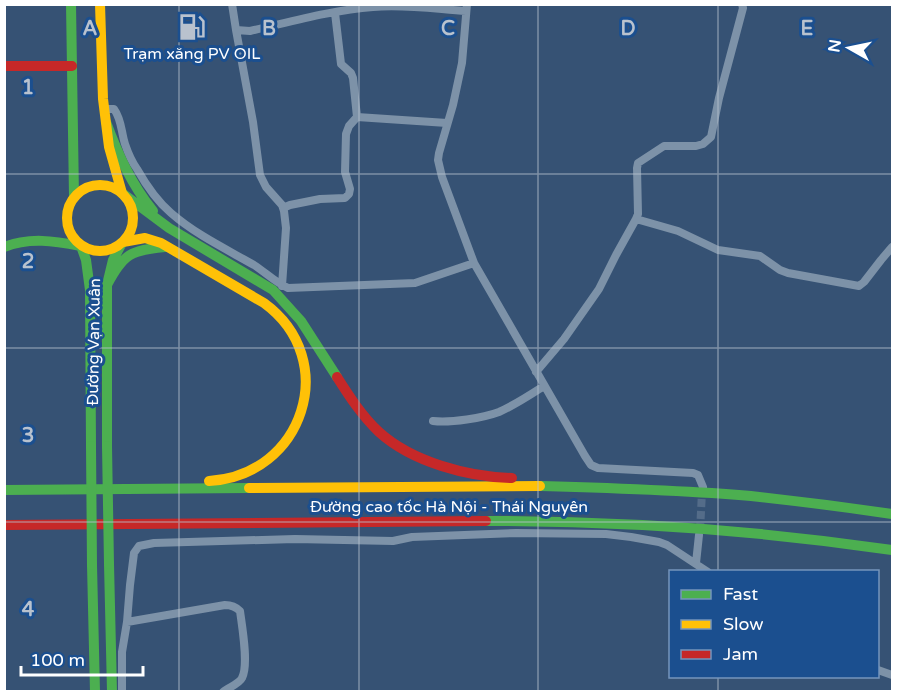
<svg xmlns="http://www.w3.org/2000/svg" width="897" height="696" font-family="'Varela Round',sans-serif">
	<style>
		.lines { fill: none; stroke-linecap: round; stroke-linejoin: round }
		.street-tunnel { stroke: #546c89; stroke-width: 8; stroke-dasharray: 8 4; stroke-linecap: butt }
		.street { stroke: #7d92a8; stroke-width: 8 }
		.fast { stroke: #4caf50; stroke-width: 10 }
		.slow { stroke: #ffc107; stroke-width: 10 }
		.jam { stroke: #c62828; stroke-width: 10 }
		.fast-bridge { stroke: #4caf50; stroke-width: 10 }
		.grid { fill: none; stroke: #b9c2ce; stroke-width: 1.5; stroke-opacity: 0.55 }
		.labels { text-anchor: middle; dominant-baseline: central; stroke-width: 6; stroke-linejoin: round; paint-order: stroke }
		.poi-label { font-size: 16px; fill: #fff; stroke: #1b4f8f }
		.street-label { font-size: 16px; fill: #fff; stroke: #1b4f8f }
		.grid-label { font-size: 20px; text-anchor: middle; font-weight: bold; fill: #b9c2ce; stroke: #1b4f8f; stroke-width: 6; stroke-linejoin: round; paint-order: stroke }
	</style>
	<rect width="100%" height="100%" fill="#365274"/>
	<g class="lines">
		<!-- street-tunnel -->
		<path class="street-tunnel" d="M700 531 702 492"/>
		<!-- street -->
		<path class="street" d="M232 4 236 30 250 31C290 22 332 10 373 7 404 4 436 9 466 11
			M236 30 253 122 260 175 266 187 282 205 284 211 286 228 282 286
			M104 109H114C122 120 121 132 125 144 128 153 132 162 137 169 146 185 158 202 171 213 195 234 226 249 254 265 265 272 276 283 288 288L415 283 474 263 442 177 438 160 439 153 453 105 462 63 467 4
			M357 117 447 123
			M283 208 290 205 320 199 345 198 349 194 350 189 345 172 346 134 349 126 357 117 353 78 351 73 341 64 335 13
			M636 219 678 231 718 250 760 256 780 270 788 273 859 286 864 282 881 260 892 247
			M474 263 585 456 591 465 598 468 693 473 698 475 703 487
			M536 372 564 339 599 289 616 255 636 219 638 214 637 168 638 163 664 146H696L703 144 711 137 719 98 743 8 742 4
			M433 421C451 423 483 418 499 412 515 405 530 395 544 386
			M696 563 699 535
			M127 622 225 605C232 605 236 607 240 611 242 626 249 665 242 678 239 684 229 687 223 692
			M878 670 892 675
			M122 692V652L127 622 130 585 134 553 139 546 154 543 295 539 393 541 412 537 516 533 606 534 631 537 659 542 667 545 708 572"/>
		<!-- fast -->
		<path class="fast" d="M71 4 74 197
			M106 122C118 154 131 184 153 211
			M122 193 169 228 273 290 301 321 337 377
			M4 247C30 237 54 241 81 246L86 260 90 290 91 446
			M107 285C123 254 131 250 165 247
			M107 446V285L113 260 122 243
			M540 486C610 488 681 490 751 496 798 501 845 507 892 514
			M4 490 249 488
			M486 521C623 521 756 530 892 550
			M109 564 112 692
			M92 565 95 692"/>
		<!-- slow -->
		<path class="slow" d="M100 4 103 99 109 147 122 193
			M67 218a33 33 0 1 1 66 0a33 33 0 1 1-66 0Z
			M123 242 145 238 161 243 264 303C342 360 303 476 209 481
			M249 488 540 486"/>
		<!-- jam -->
		<path class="jam" d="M4 66H72
			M337 377C349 396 362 416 379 432 412 462 468 477 512 478
			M4 525 486 521"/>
		<!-- fast-bridge -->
		<path class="fast-bridge" d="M91 446 92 565
			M107 446 109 564"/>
	</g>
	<!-- grid -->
	<path class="grid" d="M179 4V692M359 4V692M538 4V692M718 4V572M4 174H892M4 348H892M4 522H892M718 676V692"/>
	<!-- icons -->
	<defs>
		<symbol id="fuel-bare" viewBox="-9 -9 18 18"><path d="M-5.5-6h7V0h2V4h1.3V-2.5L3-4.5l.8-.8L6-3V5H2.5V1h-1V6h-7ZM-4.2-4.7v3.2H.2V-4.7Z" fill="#b9c2ce" stroke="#1b4f8f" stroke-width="2.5" paint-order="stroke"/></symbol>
	</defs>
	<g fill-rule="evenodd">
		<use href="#fuel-bare" x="173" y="8" width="38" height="38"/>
	</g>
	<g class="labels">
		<!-- poi labels -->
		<g class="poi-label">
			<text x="192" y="54">Trạm xăng PV OIL</text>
		</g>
		<!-- street labels -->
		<g class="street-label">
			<text transform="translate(94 342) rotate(-89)">Đường Vạn Xuân</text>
			<text x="449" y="507">Đường cao tốc Hà Nội - Thái Nguyên</text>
		</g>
	</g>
	<g class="grid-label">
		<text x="90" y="35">A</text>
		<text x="269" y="35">B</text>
		<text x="448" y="35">C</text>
		<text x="628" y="35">D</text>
		<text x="807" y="35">E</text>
		<text x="28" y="94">1</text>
		<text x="28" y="268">2</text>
		<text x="28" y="442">3</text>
		<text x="28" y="616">4</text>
	</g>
	<!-- border -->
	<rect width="897" height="696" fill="none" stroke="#ffffff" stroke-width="12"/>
	<!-- legend -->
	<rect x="669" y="570" width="210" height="108" fill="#1b4f8f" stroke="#7695bc" stroke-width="1.5"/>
	<rect x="681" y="590" width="30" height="9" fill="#4caf50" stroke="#7695bc" stroke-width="1.5"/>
	<text x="723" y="600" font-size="18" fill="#ffffff">Fast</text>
	<rect x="681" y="620" width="30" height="9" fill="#ffc107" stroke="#7695bc" stroke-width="1.5"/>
	<text x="723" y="630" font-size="18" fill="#ffffff">Slow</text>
	<rect x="681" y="650" width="30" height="9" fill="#c62828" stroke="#7695bc" stroke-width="1.5"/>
	<text x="723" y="660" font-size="18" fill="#ffffff">Jam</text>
	<!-- north arrow -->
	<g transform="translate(849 48) rotate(279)" stroke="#1b4f8f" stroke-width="4.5" paint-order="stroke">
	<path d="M0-4.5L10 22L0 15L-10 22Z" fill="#ffffff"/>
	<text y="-9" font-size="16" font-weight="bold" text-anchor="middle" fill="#ffffff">N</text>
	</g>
	<!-- scale -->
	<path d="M21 666v9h122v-9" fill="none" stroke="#ffffff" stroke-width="3"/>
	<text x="30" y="666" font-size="18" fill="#ffffff" stroke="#1b4f8f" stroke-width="4.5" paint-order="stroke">100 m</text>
</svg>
